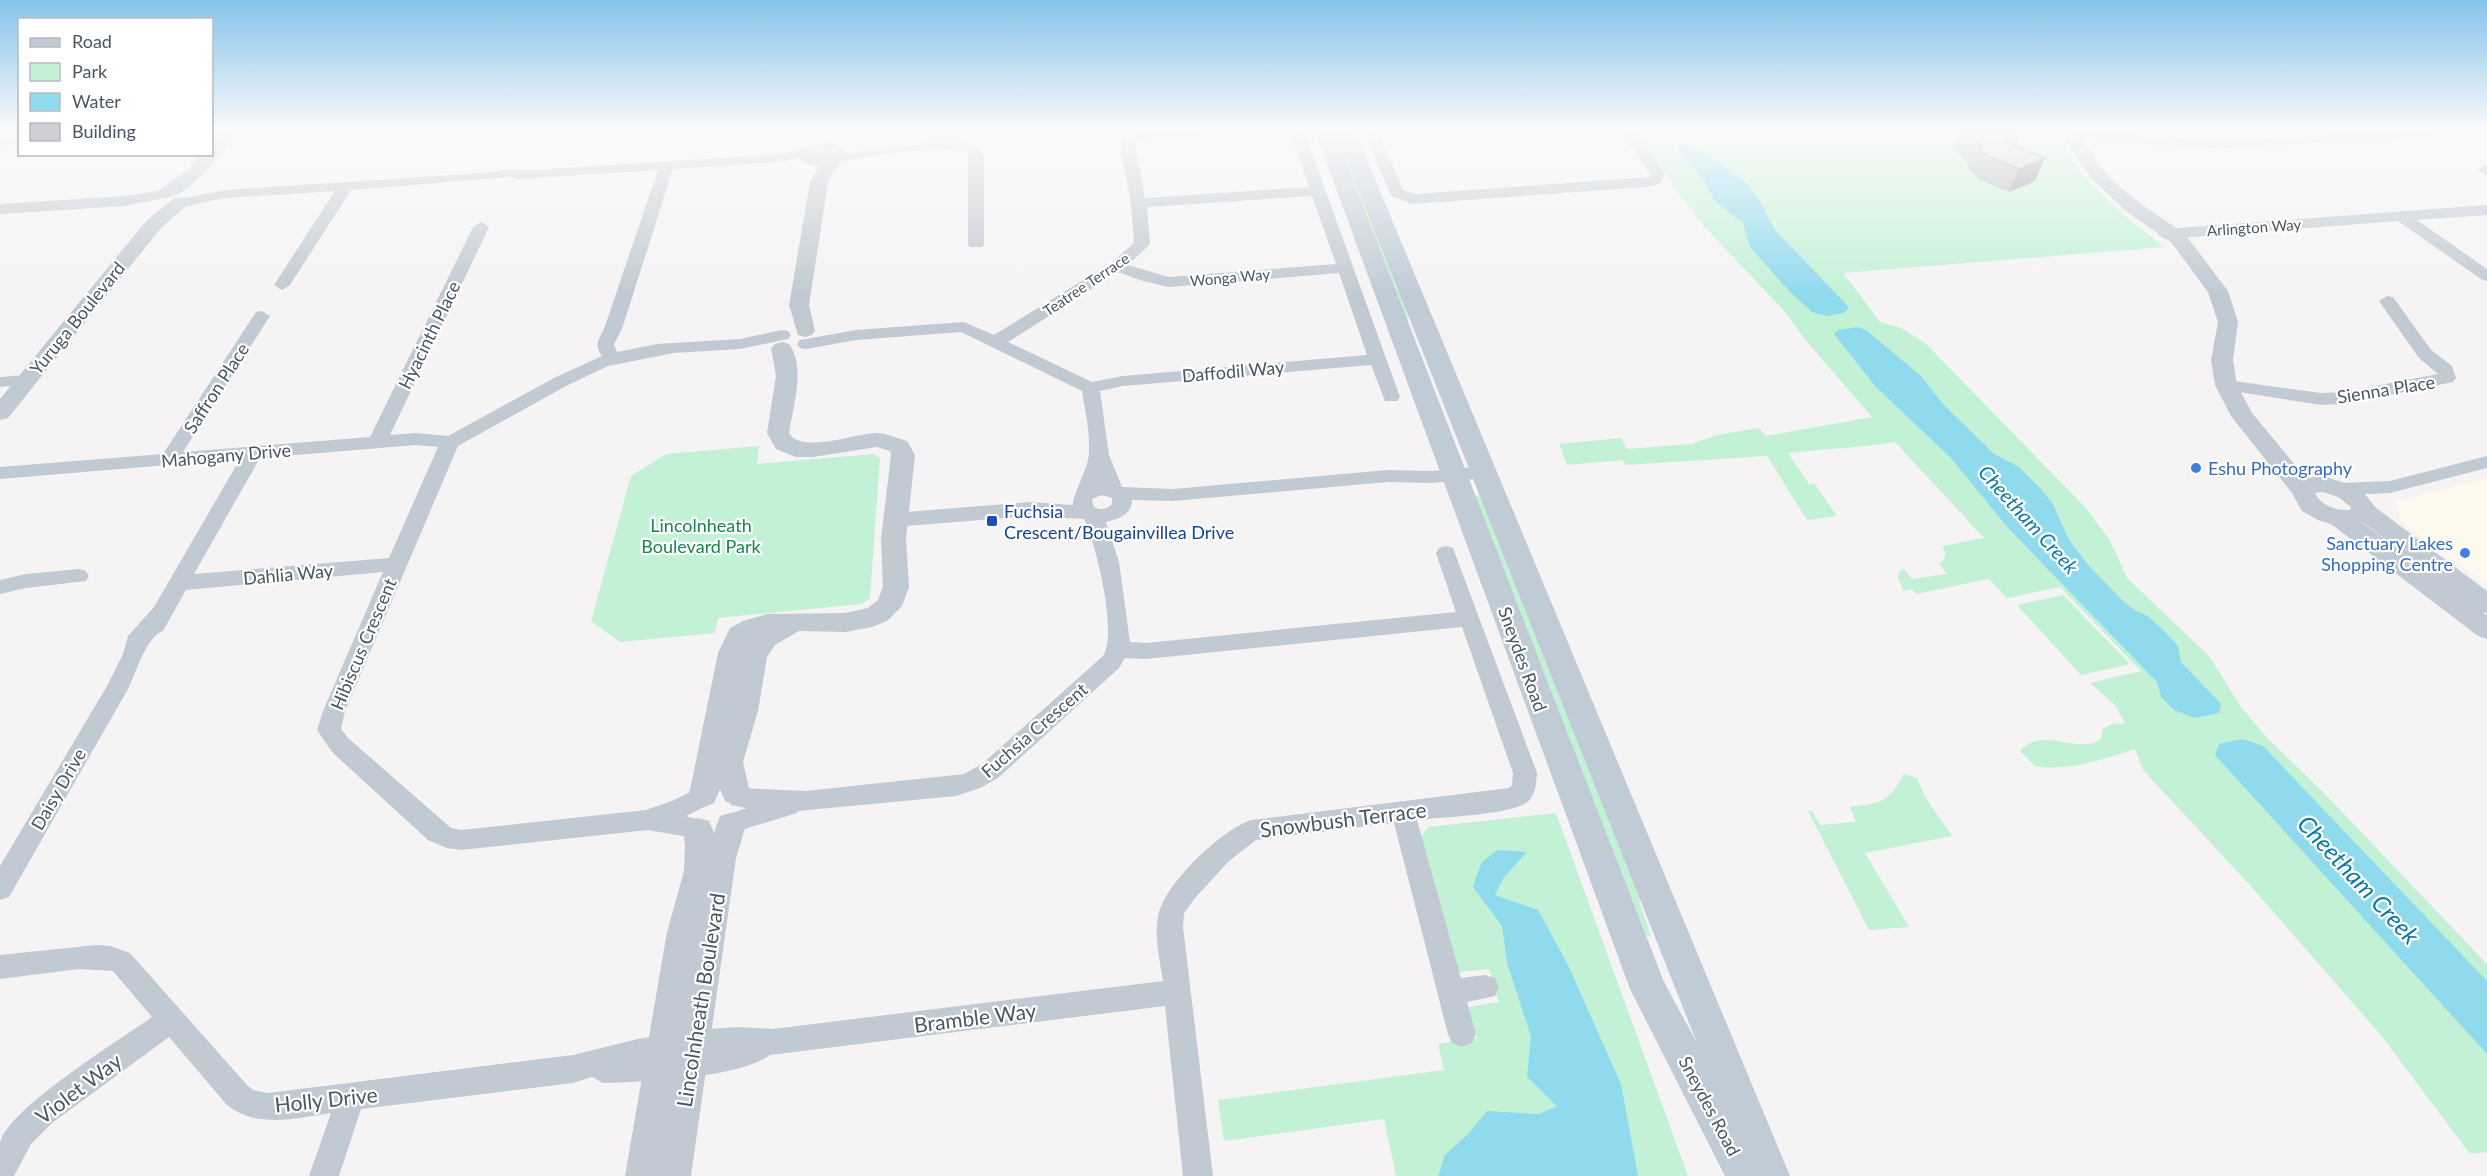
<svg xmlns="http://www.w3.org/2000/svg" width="2487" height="1176" font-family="Lato,sans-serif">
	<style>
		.commercial { fill: #fdf9ef }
		.green { fill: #c3f1d5 }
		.water { fill: #90daee }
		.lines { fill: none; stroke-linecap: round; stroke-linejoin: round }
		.minor { fill: #c1cad2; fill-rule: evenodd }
		.tertiary { fill: #c1cad2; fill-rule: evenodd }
		.secondary { fill: #c1cbd6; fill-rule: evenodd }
		.wall { fill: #b0b2b7 }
		.shaded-wall { fill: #909195 }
		.building { fill: #cdcfd5; stroke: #909195; stroke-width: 1.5 }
		.shop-dot { fill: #3f7fe0; stroke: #fff; stroke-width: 2 }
		.transit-dot { fill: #1a4fb4; stroke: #fff; stroke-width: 2 }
		.labels { text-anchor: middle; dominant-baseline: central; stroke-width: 4.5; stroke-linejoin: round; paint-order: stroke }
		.far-street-label { font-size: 15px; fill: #4a5661; stroke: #fff }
		.street-label { font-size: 18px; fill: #4a5661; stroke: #fff }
		.shop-label { font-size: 18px; fill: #366cbe; stroke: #fff; text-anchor: start }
		.transit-label { font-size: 18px; fill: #164399; stroke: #fff; text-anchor: start }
		.park-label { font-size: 18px; fill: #17864f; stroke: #fff }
		.water-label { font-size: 20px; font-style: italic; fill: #0c7c9b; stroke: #fff }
		.near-street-label { font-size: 21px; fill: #4a5661; stroke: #fff }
		.near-water-label { font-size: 24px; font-style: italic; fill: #0c7c9b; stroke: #fff }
	</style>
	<rect width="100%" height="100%" fill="#f5f3f3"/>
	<!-- commercial -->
	<path class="commercial" d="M2487 478V585L2400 521 2396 501Z"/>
	<!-- green -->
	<path class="green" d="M1330 131H1339L1404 293 1408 321H1403Z
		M1632 131H2062C2070 179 2128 216 2163 247L1843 273 1880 322 1901 328 1925 343 2085 507 2109 539 2127 578 2209 656 2241 707 2266 737 2322 791 2487 964V1152L2470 1154 2380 1034 2248 883 2143 770 2135 749C2103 759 2070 772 2035 766L2020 751C2042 726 2073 753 2099 741L2102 736V729L2112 724 2125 723 2115 705 2090 683 2141 671 2060 587 2007 598 1989 579 1916 594 1912 589 1903 591 1898 577 1899 571 1904 569 1912 579 1947 574 1939 563 1943 561 1946 554 1942 546 1984 538 1895 442C1859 448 1824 449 1788 453L1809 484 1814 483 1837 516 1807 520 1767 456 1626 465 1623 460 1567 465 1559 444 1621 438 1627 449 1691 444 1717 435 1759 428 1766 436 1872 417 1803 337 1787 314 1702 224Z
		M759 446 757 464 873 454 880 458 870 598 861 604 718 618 715 633 620 642 591 621 631 476 666 454Z
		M1485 495 1634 872 1641 907 1651 936 1644 937 1472 496Z
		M2063 595 2130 664 2081 675 2017 605Z
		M1904 774 1917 778 1925 797 1952 836 1865 853 1909 927 1869 930 1808 811H1812L1820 825 1856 822 1850 807C1882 803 1888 803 1904 774Z
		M1556 813 1688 1176H1396L1384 1119 1224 1141 1218 1100 1444 1070 1438 1044 1477 1038 1468 1007 1499 1002 1489 969 1459 972 1421 836 1428 827Z"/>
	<!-- water -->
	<path class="water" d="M1679 144 1693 148 1729 169 1746 183 1761 202 1774 229 1847 305 1849 307 1844 313 1826 316 1812 312 1790 292 1750 247 1743 223 1714 200 1703 179 1678 149Z
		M1857 327 1866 330 1921 376 1943 404 1994 454 2019 467 2041 489 2053 504 2069 540 2089 566 2123 601 2136 611 2148 616 2165 632 2178 646 2181 662 2221 704 2219 713 2195 718 2174 710 2161 697 2157 682 2009 529 1951 458 1876 387 1834 334 1838 330Z
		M2243 739 2263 746 2487 981V1054L2215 755 2219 744Z
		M1497 850 1527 852 1504 877 1495 895 1538 910 1568 965 1621 1084 1638 1176H1438L1445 1155 1468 1134 1487 1111 1539 1114 1557 1106 1527 1077 1531 1036 1507 963 1502 926 1473 887 1481 863Z"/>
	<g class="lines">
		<!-- minor -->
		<path class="minor" d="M1141 131H1210L1203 135 1146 138 1135 143 1145 198 1309 187 1290 131H1304L1400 397 1397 401H1385L1371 365 1123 386 1100 391 1109 455 1122 487 1173 489 1388 470 1432 471 1484 466 1491 468 1494 472 1491 476 1484 478 1432 483 1388 482 1173 501 1132 500C1132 515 1118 519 1106 522L1119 562 1130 642 1146 643 1456 612 1436 553 1439 548 1446 546 1453 548 1537 773C1536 784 1536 796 1526 803 1508 815 1441 817 1417 820L1461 978 1485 975 1495 978 1499 987 1495 996 1467 1002 1476 1034 1472 1043 1462 1047 1452 1043 1448 1034 1394 823 1256 840 1229 861 1195 898 1184 913 1183 927 1213 1176H1183L1165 1006 770 1055C738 1078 643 1082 603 1083L592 1077 573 1083 361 1109 339 1176H309L331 1113C296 1118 257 1129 227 1105L169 1037 52 1123 31 1144 14 1176H0C0 1166 0 1153 0 1143 6 1110 121 1039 152 1017L113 971 79 969 0 979V955L96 945 110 946 130 953 247 1085 253 1090 268 1093 573 1055 638 1039 694 1030 738 1027 773 1029 1163 981C1160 961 1154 937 1158 917 1163 885 1221 830 1251 820L1509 788 1512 785 1513 773 1462 627 1146 659 1125 658 1119 668 998 778 980 788 956 796 798 811 797 813 735 832 726 829 723 822 726 815 747 808 731 805 728 798 731 791 740 788 806 791 964 774 982 764 1103 656C1118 634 1096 543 1084 519L1030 516 894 527 887 525 884 520 887 515 894 513 1030 502 1073 505C1072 495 1089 468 1089 452 1090 432 1085 410 1082 391L961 332 856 340 806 349 800 348 797 344 800 340 806 339 856 330 964 322 994 335 1111 263 1134 243 1131 203 1120 146 1123 138ZM1312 196 1336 264 1169 277 1128 265 1150 244 1147 207ZM1118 272 1143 281 1169 287 1339 273 1367 355 1123 376 1092 382 1008 342ZM1102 495 1112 498V504C1106 510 1100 511 1093 506L1092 499Z
			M1363 131H1377L1403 190 1414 194 1649 177 1650 173 1620 131H1634L1664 173C1663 185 1656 185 1646 187L1412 204 1392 196 1390 193Z
			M2072 131H2106L2144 136 2220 141 2379 131H2444L2437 135 2220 149 2144 144 2079 135Z
			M20 136V144L0 145V137Z
			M926 143H962L979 146 984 156V244L982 247H970L968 244V152C928 145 873 156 833 163L826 159 828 156Z
			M813 147 820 151 818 154 780 162 673 169 622 329 614 344 617 352 657 344 740 339 782 330 788 331 791 335 788 339 740 349 674 353 608 366 566 386 458 446 345 711 341 729 348 738 451 828 461 830 646 810 672 801 701 787 710 790 713 797 710 804 686 816 703 821 706 828 703 835 694 838 648 830 461 850 447 848 428 840 332 752 317 730 323 711 383 572 186 590 163 631C147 635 136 673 128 689L9 897 0 900V866L107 686 123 654 128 636 154 607 240 459 0 479V467L163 454 256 312 262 311 270 316 183 452 370 437 473 227 481 222 489 227 390 435 416 433 448 436 554 378 602 356C594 346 598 340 604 329L658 170 521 179 510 177 351 190 290 285 282 290 274 285 335 191 225 198 183 207 178 205 175 202 178 199 225 190 482 173 510 169 535 170 780 154ZM416 445 438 447 389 558 194 574 260 458Z
			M2484 166H2487V176L2477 170Z
			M164 190 171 194 169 197 125 206 0 214V204L125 196Z
			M2487 205V215L2417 220 2487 269V281L2481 279 2398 221 2165 239 2157 234 2165 229Z
			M2387 296 2393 297 2431 350 2452 366 2456 378 2453 382 2344 404 2321 405 2226 390 2220 389 2217 385 2220 381 2226 380 2321 393 2344 392 2438 374 2419 358 2379 301Z
			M26 375 32 376 35 380 32 384 0 387V377Z
			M2487 456V468L2390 493 2341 495 2334 494 2331 489 2334 484 2341 483 2390 481Z
			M79 569 86 571 89 576 86 581 26 588 0 594V580L26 574Z"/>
		<!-- tertiary -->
		<path class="tertiary" d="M220 131H238C224 150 186 203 161 197L158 193 161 189 189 169 200 154H212V141Z
			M2071 131H2087L2083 140 2103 170 2119 186 2141 204 2185 234 2228 291 2238 322 2233 360 2237 385 2252 413 2306 478 2323 476 2360 488 2375 507 2487 591V613L2482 612 2487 615V639L2478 636 2331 524 2318 520 2302 511 2292 493 2231 416 2215 385 2211 360 2218 322 2208 292 2171 242 2127 212 2091 178 2065 140ZM2323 492 2338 497 2351 507 2350 510C2337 511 2321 506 2315 493ZM2363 523H2364L2408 557Z
			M830 143 836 144 847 153 828 182 809 305 815 331 812 335 805 337 798 335 789 305 810 182 818 167 803 162 800 158 809 146Z
			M179 197 185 199 188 203 185 207 161 228 8 418 0 420V399L147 220 173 199Z
			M782 342 789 344C806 367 793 407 789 433 801 454 854 434 875 433 885 433 897 438 907 441L915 455 906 539 909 587 902 606 887 621 872 627 845 632 799 631 775 645 767 657 758 711 743 762 750 793 745 801 735 805 725 801 720 789 714 803 704 807 694 803 689 795 718 653 730 628 743 621 767 614 845 613 868 608 878 600 883 587 881 539 891 455 890 451 877 447 813 457H796L776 449 767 433 776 376 771 348 775 344Z
			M731 813 742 816 746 825 736 858 691 1176H625L667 932 684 871 685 845 683 830 687 821 698 818 709 821 714 833 720 816Z"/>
		<!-- secondary -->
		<path class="secondary" d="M1315 131H1334L1664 982 1697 1043 1335 131H1355L1790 1176H1725L1630 989Z"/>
	</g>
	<!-- wall -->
	<path class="wall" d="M1960 131H2010L2019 139 2016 146 2035 181 2009 192 1979 179 1968 168 1969 164 1954 149V144Z"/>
	<!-- shaded-wall -->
	<path class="shaded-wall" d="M2045 158 2035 181 2009 192 2019 169Z"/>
	<!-- building -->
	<path class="building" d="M1967 131H2010L2019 139 2003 140 2045 158 2019 169 1989 157 1977 145H1982Z"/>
	<!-- sky -->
	<linearGradient id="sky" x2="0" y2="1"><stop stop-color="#85c3ea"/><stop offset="0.44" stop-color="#fafafa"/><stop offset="1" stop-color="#fafafa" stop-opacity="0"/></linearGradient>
	<rect width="2487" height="295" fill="url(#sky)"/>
	<!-- markers -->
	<g class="shop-dot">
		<circle cx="2196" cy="468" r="6"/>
		<circle cx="2465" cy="553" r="6"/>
	</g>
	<rect class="transit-dot" x="986" y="515" width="12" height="12" rx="3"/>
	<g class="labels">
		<!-- far-street labels -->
		<g class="far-street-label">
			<text transform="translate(2254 227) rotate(-4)">Arlington Way</text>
			<text transform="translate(1230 277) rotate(-5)">Wonga Way</text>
			<text transform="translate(1086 284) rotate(-34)">Teatree Terrace</text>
		</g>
		<!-- street labels -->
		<g class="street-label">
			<text transform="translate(77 318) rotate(-51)">Yuruga Boulevard</text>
			<text transform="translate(429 335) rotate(-64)">Hyacinth Place</text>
			<text transform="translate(1233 371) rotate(-5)">Daffodil Way</text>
			<text transform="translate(216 388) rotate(-57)">Saffron Place</text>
			<text transform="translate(2386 389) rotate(-9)">Sienna Place</text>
			<text transform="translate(226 455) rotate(-5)">Mahogany Drive</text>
			<text transform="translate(288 574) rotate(-5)">Dahlia Way</text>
			<text transform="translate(363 644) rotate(-67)">Hibiscus Crescent</text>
			<text transform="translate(1523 659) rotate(70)">Sneydes Road</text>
			<text transform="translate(1034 730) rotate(-41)">Fuchsia Crescent</text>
			<text transform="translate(58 789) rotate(-60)">Daisy Drive</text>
			<text transform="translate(1710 1106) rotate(62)">Sneydes Road</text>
		</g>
		<!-- shop labels -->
		<g class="shop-label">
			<text x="2208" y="468">Eshu Photography</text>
			<text x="2453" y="543" text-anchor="end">Sanctuary Lakes<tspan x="2453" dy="21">Shopping Centre</tspan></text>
		</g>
		<!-- transit labels -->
		<g class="transit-label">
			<text x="1004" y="511">Fuchsia<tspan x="1004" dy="21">Crescent/Bougainvillea Drive</tspan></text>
		</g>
		<!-- park labels -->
		<g class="park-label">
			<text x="701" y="525">Lincolnheath<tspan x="701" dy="21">Boulevard Park</tspan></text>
		</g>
		<!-- water labels -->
		<g class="water-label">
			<text transform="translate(2029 519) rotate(48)">Cheetham Creek</text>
		</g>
		<!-- near-street labels -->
		<g class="near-street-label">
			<text transform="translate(1343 819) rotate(-7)">Snowbush Terrace</text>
			<text transform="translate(700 1000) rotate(-81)">Lincolnheath Boulevard</text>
			<text transform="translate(975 1017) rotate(-7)">Bramble Way</text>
			<text transform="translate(78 1088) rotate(-37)">Violet Way</text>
			<text transform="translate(326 1099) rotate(-6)">Holly Drive</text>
		</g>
		<!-- near-water labels -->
		<g class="near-water-label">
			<text transform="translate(2359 879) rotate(47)">Cheetham Creek</text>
		</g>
	</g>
	<!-- legend -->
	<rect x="18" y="18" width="195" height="138" fill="#ffffff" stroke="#b7bbc0" stroke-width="1.5"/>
	<rect x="30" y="38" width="30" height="9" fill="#c1cbd6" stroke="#b7bbc0" stroke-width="1.5"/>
	<text x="72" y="48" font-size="18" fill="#4a5661">Road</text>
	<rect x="30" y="63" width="30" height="18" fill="#c3f1d5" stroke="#b7bbc0" stroke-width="1.5"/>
	<text x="72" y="78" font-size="18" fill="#4a5661">Park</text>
	<rect x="30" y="93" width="30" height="18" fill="#90daee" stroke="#b7bbc0" stroke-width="1.5"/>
	<text x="72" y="108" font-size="18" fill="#4a5661">Water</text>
	<rect x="30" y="123" width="30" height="18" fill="#cdcfd5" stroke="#b7bbc0" stroke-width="1.5"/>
	<text x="72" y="138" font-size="18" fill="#4a5661">Building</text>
</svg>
